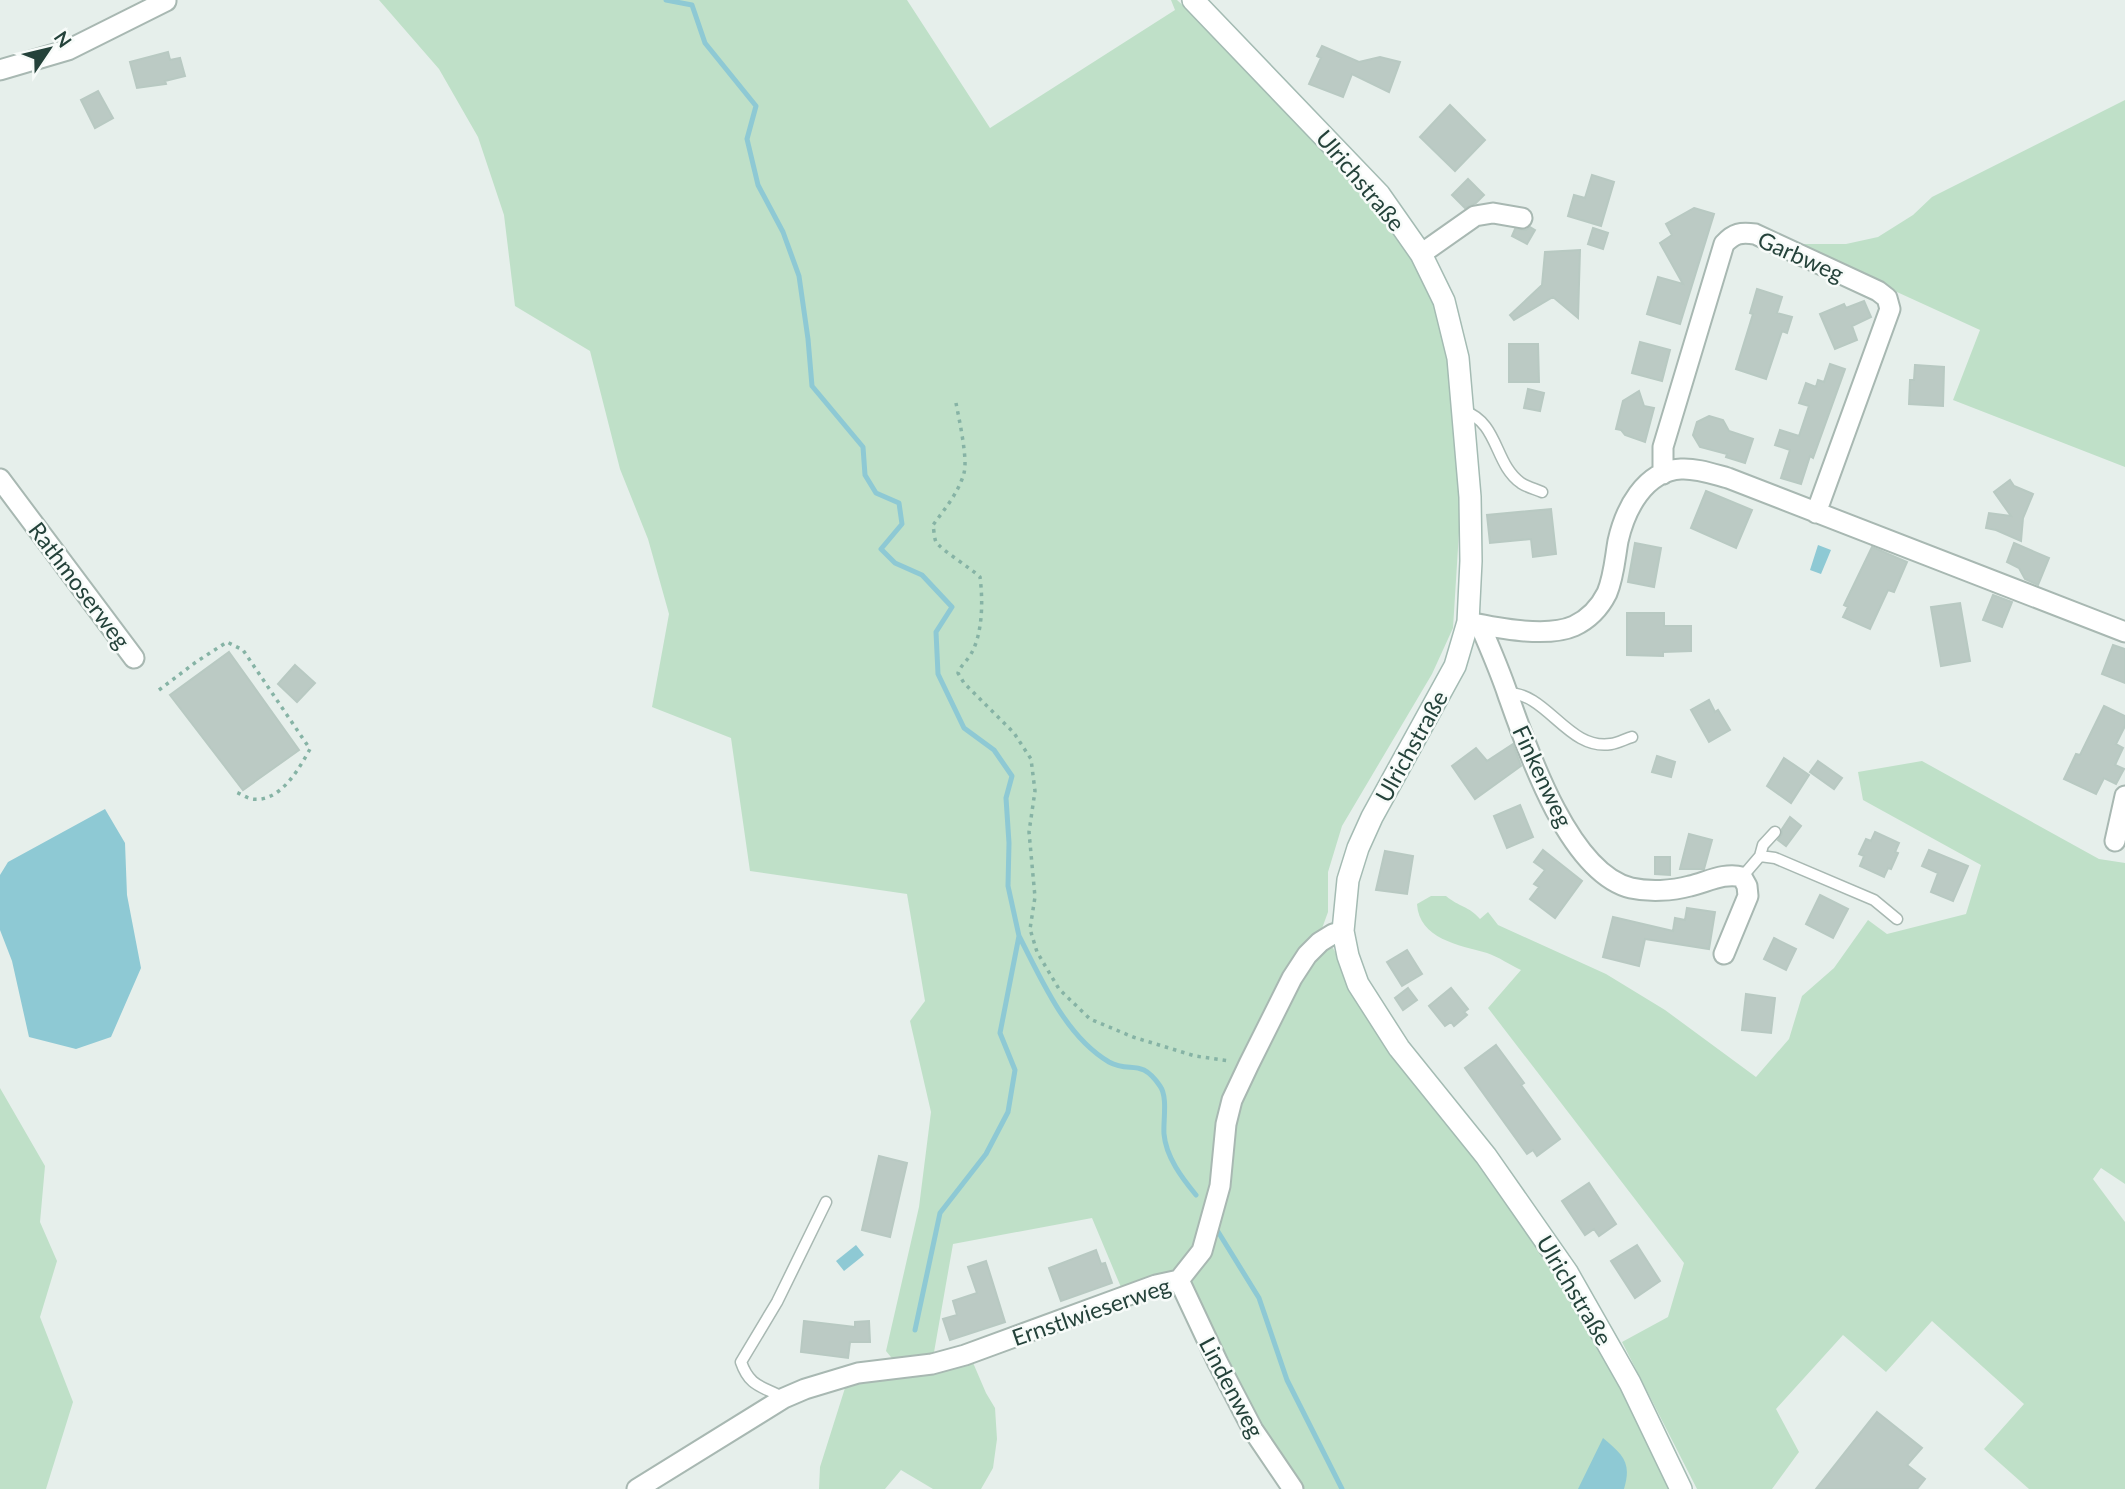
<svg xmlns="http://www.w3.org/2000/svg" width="2125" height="1489" font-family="Lato,sans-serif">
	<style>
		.green { fill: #bfe0c8 }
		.water { fill: #8ec9d4 }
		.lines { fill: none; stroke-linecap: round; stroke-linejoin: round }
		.stream { stroke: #8ec9d4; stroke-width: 5 }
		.building { fill: #bbcac4; stroke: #b8c9c2; stroke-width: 2 }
		.lane-casing { stroke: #a8b8b2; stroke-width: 13 }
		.street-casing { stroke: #a8b8b2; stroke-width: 23 }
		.secondary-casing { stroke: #a4bbb3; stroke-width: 24 }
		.path { stroke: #86b3a5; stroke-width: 3.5; stroke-dasharray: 3.5 5; stroke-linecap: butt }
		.lane { stroke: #fff; stroke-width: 10 }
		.street { stroke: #fff; stroke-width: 19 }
		.secondary { stroke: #fff; stroke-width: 21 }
		.labels { text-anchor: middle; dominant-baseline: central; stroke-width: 5; stroke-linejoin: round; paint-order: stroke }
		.street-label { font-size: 23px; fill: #24423a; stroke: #f7fbf9 }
	</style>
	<rect width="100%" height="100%" fill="#e6efeb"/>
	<!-- green -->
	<path class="green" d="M379 0H907L990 128 1175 10 1171 0H1177L1227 46 1360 184 1403 241 1436 303 1446 349 1457 450 1460 516 1453 628 1432 674 1342 826 1328 872V912L1320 934 1327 946 1333 948 1364 1008 1477 1156 1534 1236 1593 1333 1673 1489H1299L1224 1364 1187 1281 1123 1292 1092 1218 953 1244 933 1358 895 1362 886 1351 919 1207 931 1112 910 1021 925 1001 907 894 750 871 731 738 652 707 669 614 648 539 620 469 590 351 515 306 504 215 478 137 439 69Z
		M2125 100V467L1953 400 1980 330 1792 244H1846L1878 237 1913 215 1932 197Z
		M1922 761 2099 859 2125 863V1184L2101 1168 2093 1179 2125 1222V1489H2029L1984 1449 2024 1404 1932 1321 1886 1372 1843 1335 1776 1409 1799 1452 1772 1489H1697L1622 1342 1668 1317 1684 1263 1488 1008 1521 970C1510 965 1499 957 1487 953 1459 945 1419 939 1417 904L1431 896H1446C1459 907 1469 906 1480 919L1488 912 1498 925 1606 974 1665 1010 1756 1077 1789 1039 1802 996 1834 968 1868 920 1887 934 1966 914 1981 865 1863 800 1858 772Z
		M0 1088 45 1166 40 1222 57 1261 40 1317 73 1402 46 1489H0Z
		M971 1358 986 1393 995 1408 997 1439 993 1468 981 1489H933L901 1470 885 1489H819L820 1467 845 1388 857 1381Z"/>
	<!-- water -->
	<path class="water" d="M1818 545 1831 550 1821 574 1810 570Z
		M105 809 125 843 127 895 141 968 111 1037 76 1049 29 1037 12 961 0 930V875L8 862Z
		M856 1245 864 1255 844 1271 836 1261Z
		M1603 1438C1623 1455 1632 1462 1624 1489H1578Z"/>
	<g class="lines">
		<!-- stream -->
		<path class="stream" d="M666 0 692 5 705 43 756 106 747 139 758 185 783 232 799 276 808 339 812 386 863 447 865 475 876 493 899 503 902 524 881 549 895 563 922 575 952 607 936 632 938 674 964 728 994 750 1012 776 1006 798 1009 843 1008 886 1019 936 1000 1033 1015 1070 1008 1112 986 1154 940 1213 915 1330
			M1019 936C1042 980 1065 1036 1109 1062 1131 1074 1140 1057 1160 1086 1168 1097 1163 1121 1164 1134 1166 1157 1182 1178 1196 1195
			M1217 1230 1259 1298 1287 1380 1342 1489"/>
	</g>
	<!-- building -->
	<path class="building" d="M1322 46 1359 62 1380 57 1400 62 1389 92 1352 74 1343 97 1309 84 1321 58 1317 56Z
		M168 52 170 60 180 58 185 76 165 81 166 84 137 88 130 62Z
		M98 91 113 118 95 128 81 100Z
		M1450 105 1485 140 1455 171 1420 137Z
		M1592 175 1614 182 1601 226 1568 216 1574 195 1585 198Z
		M1468 179 1484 195 1476 203 1465 208 1452 195Z
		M1694 208 1714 214 1680 324 1647 314 1658 277 1683 284 1660 243 1672 235 1666 224Z
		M1530 227 1535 230 1527 244 1512 236 1515 229 1526 230Z
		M1593 228 1608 233 1603 249 1588 244Z
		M1580 250 1578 318 1553 297 1514 320 1510 315 1542 285 1545 252Z
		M1757 289 1782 297 1777 313 1792 317 1787 333 1782 331 1766 379 1736 369 1753 314 1750 313Z
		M1864 301 1871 317 1852 326 1857 340 1835 349 1820 314 1844 304 1846 308Z
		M1640 342 1670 350 1662 381 1632 373Z
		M1509 344H1538L1539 382H1509Z
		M1830 364 1845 369 1813 458 1810 456 1801 484 1781 478 1790 450 1775 445 1780 430 1799 436 1809 406 1799 403 1806 383 1816 387 1818 380 1824 382Z
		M1915 365 1944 367 1943 406 1909 404 1910 380H1914Z
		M1528 389 1544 393 1540 411 1524 408Z
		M1639 391 1644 406 1654 408 1645 442 1625 435 1621 430 1616 429 1623 401Z
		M1709 416 1723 420 1729 431 1753 439 1745 463 1726 457 1727 454 1700 447 1693 435 1697 422Z
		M2010 480 2014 486 2033 494 2023 518 2021 541 1996 530 1986 528 1989 513 2011 516 1994 492Z
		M1706 491 1752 510 1736 548 1691 528Z
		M1551 509 1556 554 1533 557 1531 539 1490 543 1487 515Z
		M1635 543 1661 548 1654 587 1628 582Z
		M2014 543 2049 558 2038 585 2025 579 2019 568 2007 562Z
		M1872 547 1907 562 1894 592 1888 590 1870 629 1843 617 1848 607 1844 605Z
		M1993 595 2012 602 2002 627 1983 620Z
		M1960 603 1970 661 1941 666 1931 607Z
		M1627 613H1664V626H1691V651L1663 652V656L1627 655Z
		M2113 645 2125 649V683L2102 674Z
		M229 652 299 750 243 790 170 695Z
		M295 665 315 683 297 702 278 684Z
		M1709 700 1715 712 1718 710 1730 730 1709 742 1691 710Z
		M2104 706 2125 716V726L2116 744 2123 748 2115 765 2124 769 2116 784 2104 778 2096 794 2064 779 2076 754 2080 755Z
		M1513 744 1521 766 1475 799 1452 766 1476 748 1487 761Z
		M1657 756 1675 762 1671 777 1652 772Z
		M1784 758 1809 775 1791 803 1767 786Z
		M1818 761 1842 778 1834 789 1810 772Z
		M1520 805 1533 837 1507 848 1494 816Z
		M1790 817 1801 826 1786 846 1778 840 1782 834V829Z
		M1875 832 1899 843 1895 852 1898 853 1891 869 1888 868 1884 877 1860 866 1864 856 1859 854 1866 839 1871 841Z
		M1689 834 1712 840 1704 869H1680Z
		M1543 850 1582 881 1555 918 1530 899 1539 887 1534 884 1545 870 1534 862Z
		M1929 850 1968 866 1953 901 1931 892 1938 873 1922 866Z
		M1385 851 1413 856 1407 894 1376 890Z
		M1655 857H1670V875L1655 874Z
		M1820 895 1848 909 1833 938 1806 924Z
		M1687 908 1715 912 1709 949 1645 939 1639 966 1603 957 1613 917 1673 931 1675 918 1685 920Z
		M1774 938 1796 949 1786 970 1764 959Z
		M1407 950 1422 974 1402 986 1387 962Z
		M1408 988 1417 1000 1403 1010 1395 998Z
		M1451 988 1468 1009 1464 1012 1467 1015 1454 1026 1451 1022 1445 1026 1429 1006Z
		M1746 994 1775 998 1771 1033 1742 1030Z
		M1496 1045 1524 1083 1521 1085 1560 1139 1537 1156 1533 1150 1527 1154 1465 1068Z
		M879 1156 907 1163 890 1237 862 1230Z
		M1589 1183 1616 1224 1599 1236 1594 1229 1585 1235 1562 1201Z
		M1637 1245 1660 1281 1635 1298 1611 1261Z
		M1096 1250 1101 1264 1105 1263 1112 1283 1061 1301 1049 1268Z
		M986 1261 1005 1322 950 1340 943 1319 957 1315 953 1301 977 1293 968 1267Z
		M804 1321 855 1327V1322L869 1321 870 1342H850L848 1358 801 1352Z
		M1877 1412 1922 1448 1907 1465 1925 1479 1917 1489H1816Z"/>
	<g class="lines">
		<defs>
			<path id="lane" d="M1464 411C1499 423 1494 464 1521 483 1527 487 1535 489 1542 492
				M1507 693C1547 692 1568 751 1611 744 1618 743 1625 739 1632 737
				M1760 856 1763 845 1775 832
				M1742 877 1760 856 1775 858 1874 900 1897 919
				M784 1398C763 1386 750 1388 741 1362L777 1302 826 1202"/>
			<path id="street" d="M0 70 68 50 166 1
				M1421 254 1475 216 1493 213 1522 218
				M1663 474V447L1724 244C1734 233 1741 232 1755 234L1878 291 1887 298 1890 309 1816 513
				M0 479 134 658
				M1468 622C1497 628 1547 638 1574 626 1589 619 1600 607 1607 593 1614 576 1615 558 1618 541 1625 510 1644 471 1681 469 1696 468 1713 474 1728 478L2125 632
				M1480 625C1490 648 1500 671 1508 695 1527 749 1569 873 1631 888 1649 892 1672 891 1690 886 1707 882 1725 872 1742 877L1747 886 1748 896 1724 954
				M2115 841 2125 796
				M1179 1280 1218 1363 1253 1430 1293 1489
				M637 1489 784 1398 805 1389 858 1373 932 1364 965 1355 1156 1285 1179 1280 1202 1251 1220 1186 1226 1124 1232 1100 1249 1064 1292 978 1307 955 1320 942 1333 934 1343 931"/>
			<path id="secondary" d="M1193 0 1379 194 1421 254 1444 301 1458 358 1470 497 1471 561 1468 622 1455 666 1372 817 1358 848 1348 880 1343 931 1348 956 1358 984 1399 1048 1486 1156 1567 1272 1630 1383 1681 1489"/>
		</defs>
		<!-- lane casing -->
		<use href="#lane" class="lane-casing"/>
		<!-- street casing -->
		<use href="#street" class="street-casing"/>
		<!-- secondary casing -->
		<use href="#secondary" class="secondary-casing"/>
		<!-- path -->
		<path class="path" d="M956 403C959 419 968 459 964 473 959 492 944 510 933 525 934 530 934 537 936 542 940 549 972 569 980 577 983 600 983 633 971 654 967 661 961 665 958 673L964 683 1014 733 1031 759 1035 791 1029 832 1035 897 1030 929 1037 952 1059 989 1090 1019 1133 1037 1195 1056 1229 1061
			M159 690 196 662 227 642 243 650 310 749C299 769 280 803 252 799 247 798 241 794 236 792"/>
		<!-- lane -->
		<use href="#lane" class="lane"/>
		<!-- street -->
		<use href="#street" class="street"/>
		<!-- secondary -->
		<use href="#secondary" class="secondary"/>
	</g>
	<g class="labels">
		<!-- street labels -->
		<g class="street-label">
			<text transform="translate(1361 180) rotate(50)">Ulrichstraße</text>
			<text transform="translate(1801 256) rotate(24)">Garbweg</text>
			<text transform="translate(80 585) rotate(53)">Rathmoserweg</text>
			<text transform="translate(1411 746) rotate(-61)">Ulrichstraße</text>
			<text transform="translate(1543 776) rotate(65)">Finkenweg</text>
			<text transform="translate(1575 1290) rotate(59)">Ulrichstraße</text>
			<text transform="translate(1091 1311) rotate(-19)">Ernstlwieserweg</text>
			<text transform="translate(1232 1387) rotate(62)">Lindenweg</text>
		</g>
	</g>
	<!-- north arrow -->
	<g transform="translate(49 49) rotate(55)" stroke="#f7fbf9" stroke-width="5" paint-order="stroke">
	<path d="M0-5L12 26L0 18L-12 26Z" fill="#24423a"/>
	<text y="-10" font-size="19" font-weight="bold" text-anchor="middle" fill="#24423a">N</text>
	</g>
</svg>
